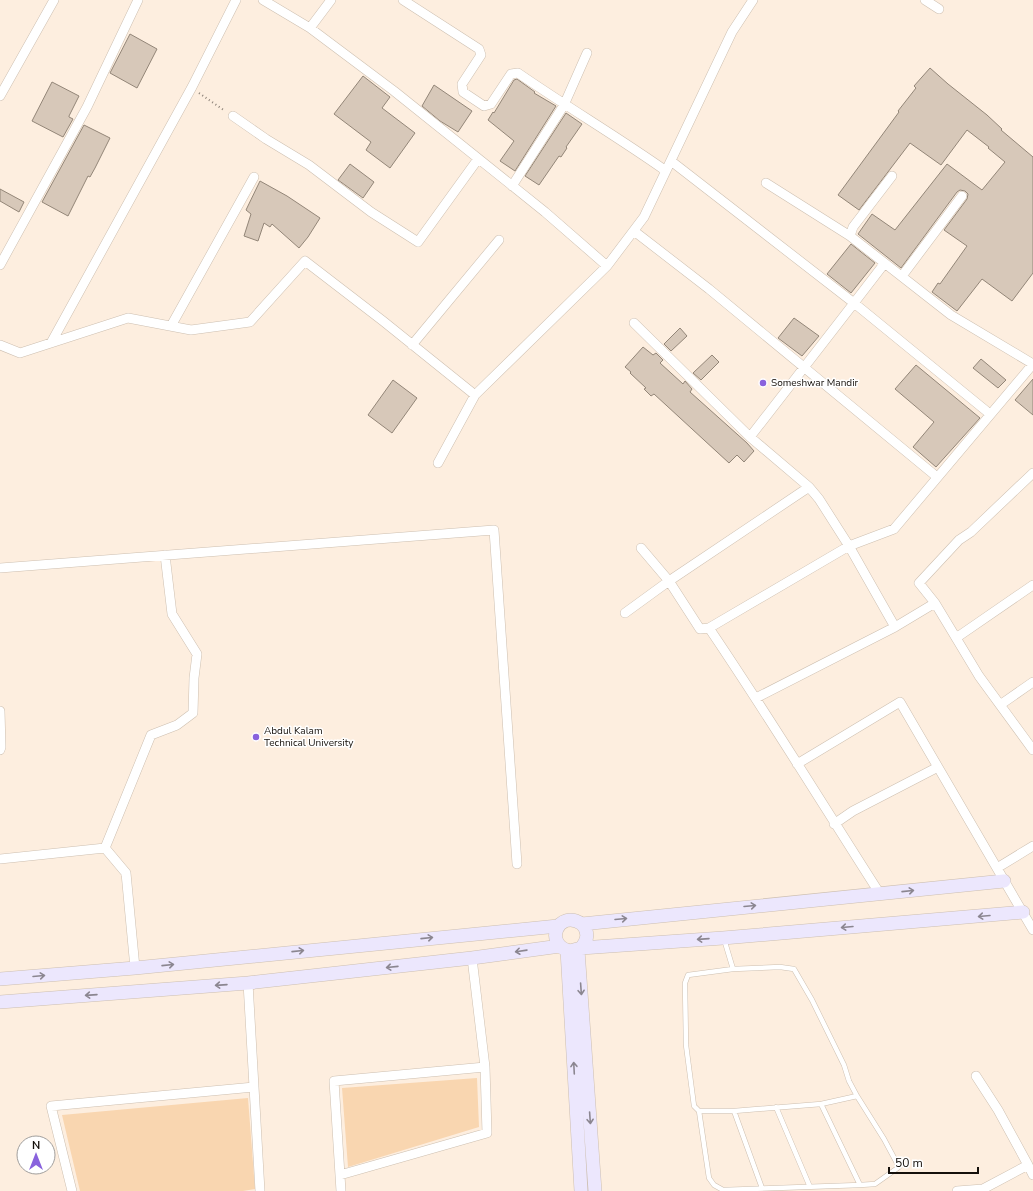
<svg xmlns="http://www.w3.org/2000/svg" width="1033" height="1191" font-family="'Nunito Sans',sans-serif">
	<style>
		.green { fill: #f9d6b0 }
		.building { fill: #d7c8b9; stroke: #938678 }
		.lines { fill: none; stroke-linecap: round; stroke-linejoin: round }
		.lane-casing { stroke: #cdbfb0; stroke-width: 5.5 }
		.street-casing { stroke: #cdbfb0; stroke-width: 10 }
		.secondary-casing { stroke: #cdbfb0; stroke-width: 14 }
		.path { stroke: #8c8278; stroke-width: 2; stroke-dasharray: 1 3; stroke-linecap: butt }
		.lane { stroke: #fff; stroke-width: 4.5 }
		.street { stroke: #fff; stroke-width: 9 }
		.secondary { stroke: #ece7fd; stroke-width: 13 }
		.oneway { stroke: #8b8690 }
		.poi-dot { fill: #8962dd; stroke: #fff; stroke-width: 1.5 }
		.labels { text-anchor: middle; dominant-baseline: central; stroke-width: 3; stroke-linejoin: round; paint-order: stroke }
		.poi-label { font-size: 10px; fill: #140f0a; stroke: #fff; text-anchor: start }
	</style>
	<rect width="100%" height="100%" fill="#fdeedf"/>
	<!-- green -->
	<path class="green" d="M477 1078 479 1127 348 1167 342 1088Z
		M248 1098 255 1189 243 1191H80L62 1115Z"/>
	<!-- building -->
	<path class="building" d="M130 34 157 49 137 88 110 73Z
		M930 68 948 84 987 115 1002 129 1001 130 1033 157V273L1012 301 982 279 957 311 932 292 938 283 940 284 967 246 944 230 967 199 968 194 965 191 960 190 957 192 901 268 858 234 872 214 895 230 947 164 982 190 1005 162 988 148 989 147 967 130 941 165 910 143 859 210 838 195 899 112 898 111 916 88 914 86Z
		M363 76 390 97 382 108 415 133 390 168 366 150 371 142 334 114Z
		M517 79 535 92 534 93 556 106 515 171 500 161 514 141 488 120 493 112 494 113 514 80Z
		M52 82 79 96 69 116V117L73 119 63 137 32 121Z
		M434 85 472 111 458 132 440 121 422 106Z
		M566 113 582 124 566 147 567 148 561 157 559 156 539 185 525 176Z
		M84 125 110 138 95 168 90 177 88 176 68 216 42 202Z
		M350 164 374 182 363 198 338 180Z
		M260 181 287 196 320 218 308 237 299 248 272 224 270 227 264 223 258 241 244 236 251 214 246 210Z
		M0 189 24 202 19 212 0 201Z
		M851 244 875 263 851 293 827 274Z
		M794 318 819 336 802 356 778 338Z
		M680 328 687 336 671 351 664 344Z
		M643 347 653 355 656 353 663 360 660 363 683 384 685 381 692 389 690 392 747 443 754 451 744 462 737 455 729 463 654 394 651 396 644 389 646 388 630 373 631 372 625 367Z
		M712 355 719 362 701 380 693 373Z
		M981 359 1006 380 998 388 973 368Z
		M916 365 980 418 936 467 913 447 934 422 895 389Z
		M1033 379V415L1015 400Z
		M393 380 417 398 392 433 368 415Z"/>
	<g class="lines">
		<defs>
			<path id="lane" d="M724 939 733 969 688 975 685 983 686 1045 694 1106 699 1111H734L821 1104 857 1096 849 1081 844 1065 812 1000 794 969 780 967 733 969
				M821 1104 860 1185 875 1184 899 1167 884 1139 857 1096
				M776 1107 810 1187
				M699 1111 709 1178 714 1185 723 1190 860 1185
				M734 1111 762 1188"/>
			<path id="street" d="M263 0 310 28 394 91 545 212 607 266
				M403 0 479 49 481 55 462 84 463 92 484 106 491 104 511 74 518 73C567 107 618 137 666 171
				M925 0 939 9
				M310 28 331 0
				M0 96 54 0
				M233 116 266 139 309 165 371 212 418 242 478 159
				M671 161 854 303 884 264
				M766 183 850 236 951 315 1033 364
				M512 186 564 105 587 53
				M634 231 709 289 937 477
				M850 236 853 227 892 176
				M0 265 87 107 138 0
				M902 276 962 196
				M634 323 750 437 809 487 819 499 849 546 895 627 935 603
				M171 326 254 177
				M51 343 192 87 236 0
				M0 345 20 353 128 318 191 330 250 322 305 261 383 321 475 395 607 266 644 217 732 32 753 0
				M412 345 499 240
				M750 437 854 303 990 414
				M438 463 475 395
				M1033 473 971 532 959 540 919 583 935 603 979 676 1033 750
				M809 487 669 581 700 629 709 628 849 546 894 529 1033 364
				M0 568 494 530 517 864
				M625 613 669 581 641 548
				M709 628C768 715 823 805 880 894
				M956 638 1033 585
				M756 698 895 627
				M1000 705 1033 682
				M0 711 1 747 0 750
				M797 764 900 702 1033 930
				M834 824 853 811 938 767
				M0 859 105 848
				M997 868 1033 846
				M135 968 126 873 105 848 151 735 177 725 193 713 194 678 197 654 172 614 165 555
				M248 983 260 1191
				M976 1076 998 1110 1028 1165 983 1189
				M1028 1165 1033 1175
				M340 1175 487 1133 485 1067 472 958
				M72 1191 51 1106 254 1087
				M341 1191 334 1081 485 1067
				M957 1191 983 1189 984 1191"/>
			<path id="secondary" d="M582 924C589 932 588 940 581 948L570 951C543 945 558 908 582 924L1004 881
				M581 948 723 938 1023 912
				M567 950 581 1191
				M578 950 595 1191
				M0 979 135 968 558 926
				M0 1002 248 983 472 958 560 946"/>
		</defs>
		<!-- lane casing -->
		<use href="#lane" class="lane-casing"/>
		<!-- street casing -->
		<use href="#street" class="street-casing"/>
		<!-- secondary casing -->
		<use href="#secondary" class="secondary-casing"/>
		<!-- path -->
		<path class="path" d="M199 93 225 111"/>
		<!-- lane -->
		<use href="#lane" class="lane"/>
		<!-- street -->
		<use href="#street" class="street"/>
		<!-- secondary -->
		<use href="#secondary" class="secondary"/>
	</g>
	<!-- one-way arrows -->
	<defs><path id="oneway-shaft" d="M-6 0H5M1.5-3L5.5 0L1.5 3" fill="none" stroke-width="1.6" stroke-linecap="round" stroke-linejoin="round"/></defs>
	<g class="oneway">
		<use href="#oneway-shaft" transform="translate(908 891) rotate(-6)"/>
		<use href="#oneway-shaft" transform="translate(750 906) rotate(-5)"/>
		<use href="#oneway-shaft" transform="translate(984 916) rotate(175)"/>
		<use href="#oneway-shaft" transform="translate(621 919) rotate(-5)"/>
		<use href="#oneway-shaft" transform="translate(847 927) rotate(175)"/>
		<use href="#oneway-shaft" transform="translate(427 938) rotate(-6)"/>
		<use href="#oneway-shaft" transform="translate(703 939) rotate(176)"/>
		<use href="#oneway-shaft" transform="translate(298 951) rotate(-6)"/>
		<use href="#oneway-shaft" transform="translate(521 951) rotate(172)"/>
		<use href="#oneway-shaft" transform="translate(168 965) rotate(-6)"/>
		<use href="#oneway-shaft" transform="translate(392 967) rotate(174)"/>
		<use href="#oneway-shaft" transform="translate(39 976) rotate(-5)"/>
		<use href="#oneway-shaft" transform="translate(221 985) rotate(176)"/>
		<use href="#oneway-shaft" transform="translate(581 989) rotate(86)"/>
		<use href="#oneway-shaft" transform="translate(91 995) rotate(176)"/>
		<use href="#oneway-shaft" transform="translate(574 1068) rotate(-93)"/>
		<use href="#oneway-shaft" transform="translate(590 1118) rotate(86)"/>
	</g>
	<!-- markers -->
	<g class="poi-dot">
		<circle cx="763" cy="383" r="4"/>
		<circle cx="256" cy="737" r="4"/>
	</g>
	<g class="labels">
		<!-- poi labels -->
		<g class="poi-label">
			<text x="771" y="383">Someshwar Mandir</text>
			<text x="264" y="731">Abdul Kalam<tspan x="264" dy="12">Technical University</tspan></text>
		</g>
	</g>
	<!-- north arrow -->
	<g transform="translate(36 1155)"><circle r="19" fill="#ffffff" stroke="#a19f9d"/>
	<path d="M0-3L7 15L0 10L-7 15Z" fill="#8962dd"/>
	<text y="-6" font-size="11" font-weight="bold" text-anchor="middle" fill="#140f0a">N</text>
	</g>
	<!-- scale -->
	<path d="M889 1167v6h89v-6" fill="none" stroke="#140f0a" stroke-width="2"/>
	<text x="895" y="1167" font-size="12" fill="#140f0a" stroke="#ffffff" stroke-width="3" paint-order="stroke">50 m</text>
</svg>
